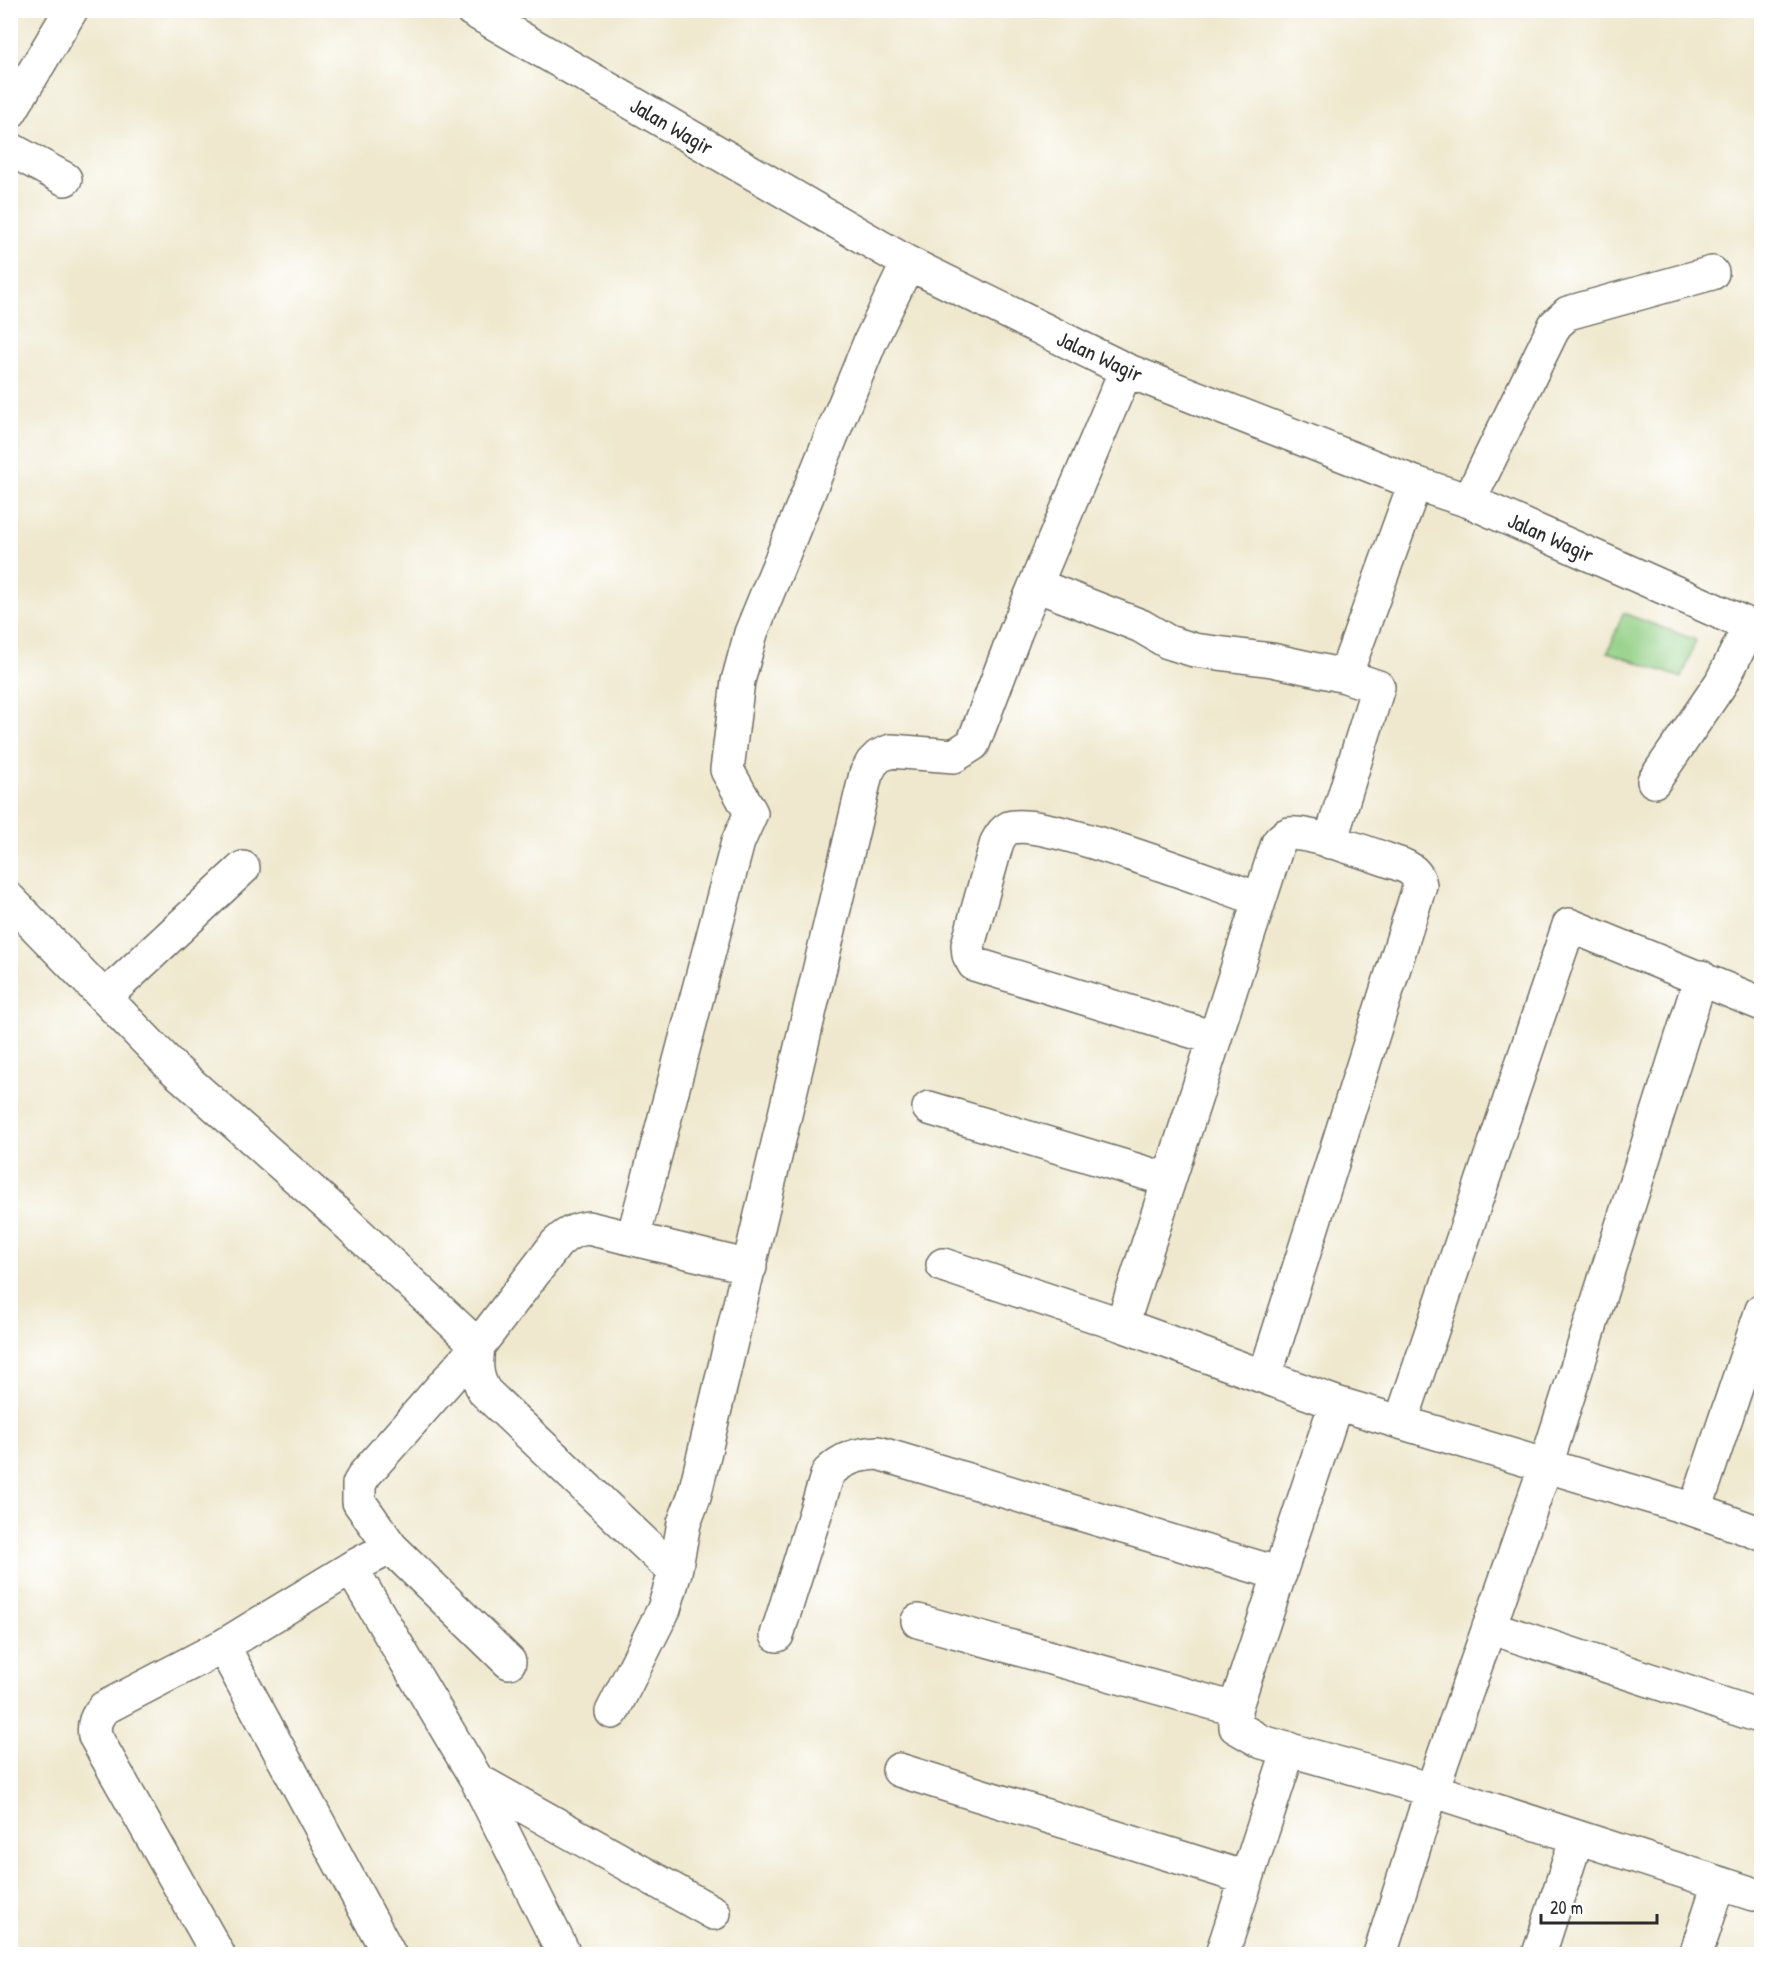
<svg xmlns="http://www.w3.org/2000/svg" width="1772" height="1965" font-family="'Patrick Hand',sans-serif">
	<style>
		.green { fill: #92cf84; stroke: #5e7d58; stroke-width: 1.5 }
		.lines { fill: none; stroke-linecap: round; stroke-linejoin: round }
		.minor-casing { stroke: #706d64; stroke-width: 36 }
		.minor { stroke: #fff; stroke-width: 33 }
		.labels { text-anchor: middle; dominant-baseline: central; stroke-width: 4.5; stroke-linejoin: round; paint-order: stroke }
		.street-label { font-size: 22px; fill: #2b2b2b; stroke: #fff }
	</style>
	<rect width="100%" height="100%" fill="#fff"/>
	<filter id="ink" filterUnits="userSpaceOnUse"><feTurbulence type="fractalNoise" baseFrequency=".0167" numOctaves="2"/><feDisplacementMap in="SourceGraphic" scale="12" xChannelSelector="R" yChannelSelector="G"/><feConvolveMatrix kernelMatrix="1 2 1 2 8 2 1 2 1" color-interpolation-filters="sRGB"/></filter>
	<filter id="wash" filterUnits="userSpaceOnUse"><feTurbulence type="fractalNoise" baseFrequency=".008" numOctaves="4" result="noise"/><feDisplacementMap in="SourceGraphic" scale="24" xChannelSelector="R" yChannelSelector="G"/><feGaussianBlur stdDeviation="1.35" result="paint"/><feColorMatrix in="noise" values="0 0 0 0 0 0 0 0 0 0 0 0 0 0 0 0 0 1.4 0 .05"/><feComposite in="paint" operator="in"/></filter>
	<g filter="url(#wash)">
		<rect width="100%" height="100%" fill="#efe8ce"/>
		<!-- green -->
		<path class="green" d="M1623 613 1696 640 1682 678 1608 652Z"/>
	</g>
	<g filter="url(#ink)">
		<g class="lines">
			<defs>
				<path id="minor" d="M472 10 908 263 1126 370 1415 483 1469 501 1762 631
					M10 112 71 10
					M10 149 65 179
					M1469 501 1555 325 1568 313 1712 273
					M1036 585 1141 626 1168 642 1194 650 1272 660 1345 676 1378 687 1330 842
					M1345 676 1415 483
					M1654 781 1721 683 1750 626
					M10 900 174 1069 331 1208 478 1346C476 1364 475 1376 485 1392L675 1572 684 1523 694 1497 866 774 872 763 879 756 891 751 954 756 973 744 1016 631 1126 370
					M105 997 243 868
					M1214 1038 974 964 969 955 968 945 997 842C1000 836 1003 831 1009 828 1042 816 1217 885 1259 899
					M929 1108 1169 1180
					M633 1238 738 842 751 813 727 770 738 681 751 633 870 342 908 263
					M943 1265 1122 1325 1336 1403 1695 1510 1762 1534
					M1122 1325 1278 843C1281 839 1284 836 1289 834 1307 830 1381 858 1402 865 1412 869 1418 874 1420 885L1265 1376
					M1336 1403 1235 1709 1236 1727 1262 1742 1432 1790 1753 1894
					M1401 1422 1569 925 1762 1004
					M1695 1510 1762 1310
					M391 1547 359 1502V1484L365 1474 478 1346 556 1244C566 1234 574 1230 588 1228L750 1267
					M351 1568 477 1780 564 1954
					M918 1621 1235 1709
					M1489 1627 1762 1717
					M777 1635 828 1473C843 1458 858 1454 878 1453L1280 1574
					M612 1712 664 1609 675 1572
					M899 1770 1246 1878
					M477 1780 714 1913
					M218 1954 95 1736C93 1724 96 1717 104 1708L223 1646
					M389 1954 223 1646 351 1568 391 1547 509 1662
					M1222 1954 1289 1749
					M1380 1954 1432 1790 1546 1465 1701 977
					M1539 1954 1577 1837
					M1696 1954 1719 1883"/>
			</defs>
			<!-- minor casing -->
			<use href="#minor" class="minor-casing"/>
			<!-- minor -->
			<use href="#minor" class="minor"/>
		</g>
	</g>
	<g class="labels">
		<!-- street labels -->
		<g class="street-label">
			<text transform="translate(672 126) rotate(30)">Jalan Wagir</text>
			<text transform="translate(1100 356) rotate(25)">Jalan Wagir</text>
			<text transform="translate(1551 537) rotate(24)">Jalan Wagir</text>
		</g>
	</g>
	<!-- margin -->
	<rect width="1772" height="1965" fill="none" stroke="#fff" stroke-width="36"/>
	<!-- scale -->
	<path d="M1541 1914v9h116v-9" fill="none" stroke="#2b2b2b" stroke-width="3"/>
	<text x="1550" y="1914" font-size="18" fill="#2b2b2b" stroke="#ffffff" stroke-width="4.5" paint-order="stroke">20 m</text>
</svg>
